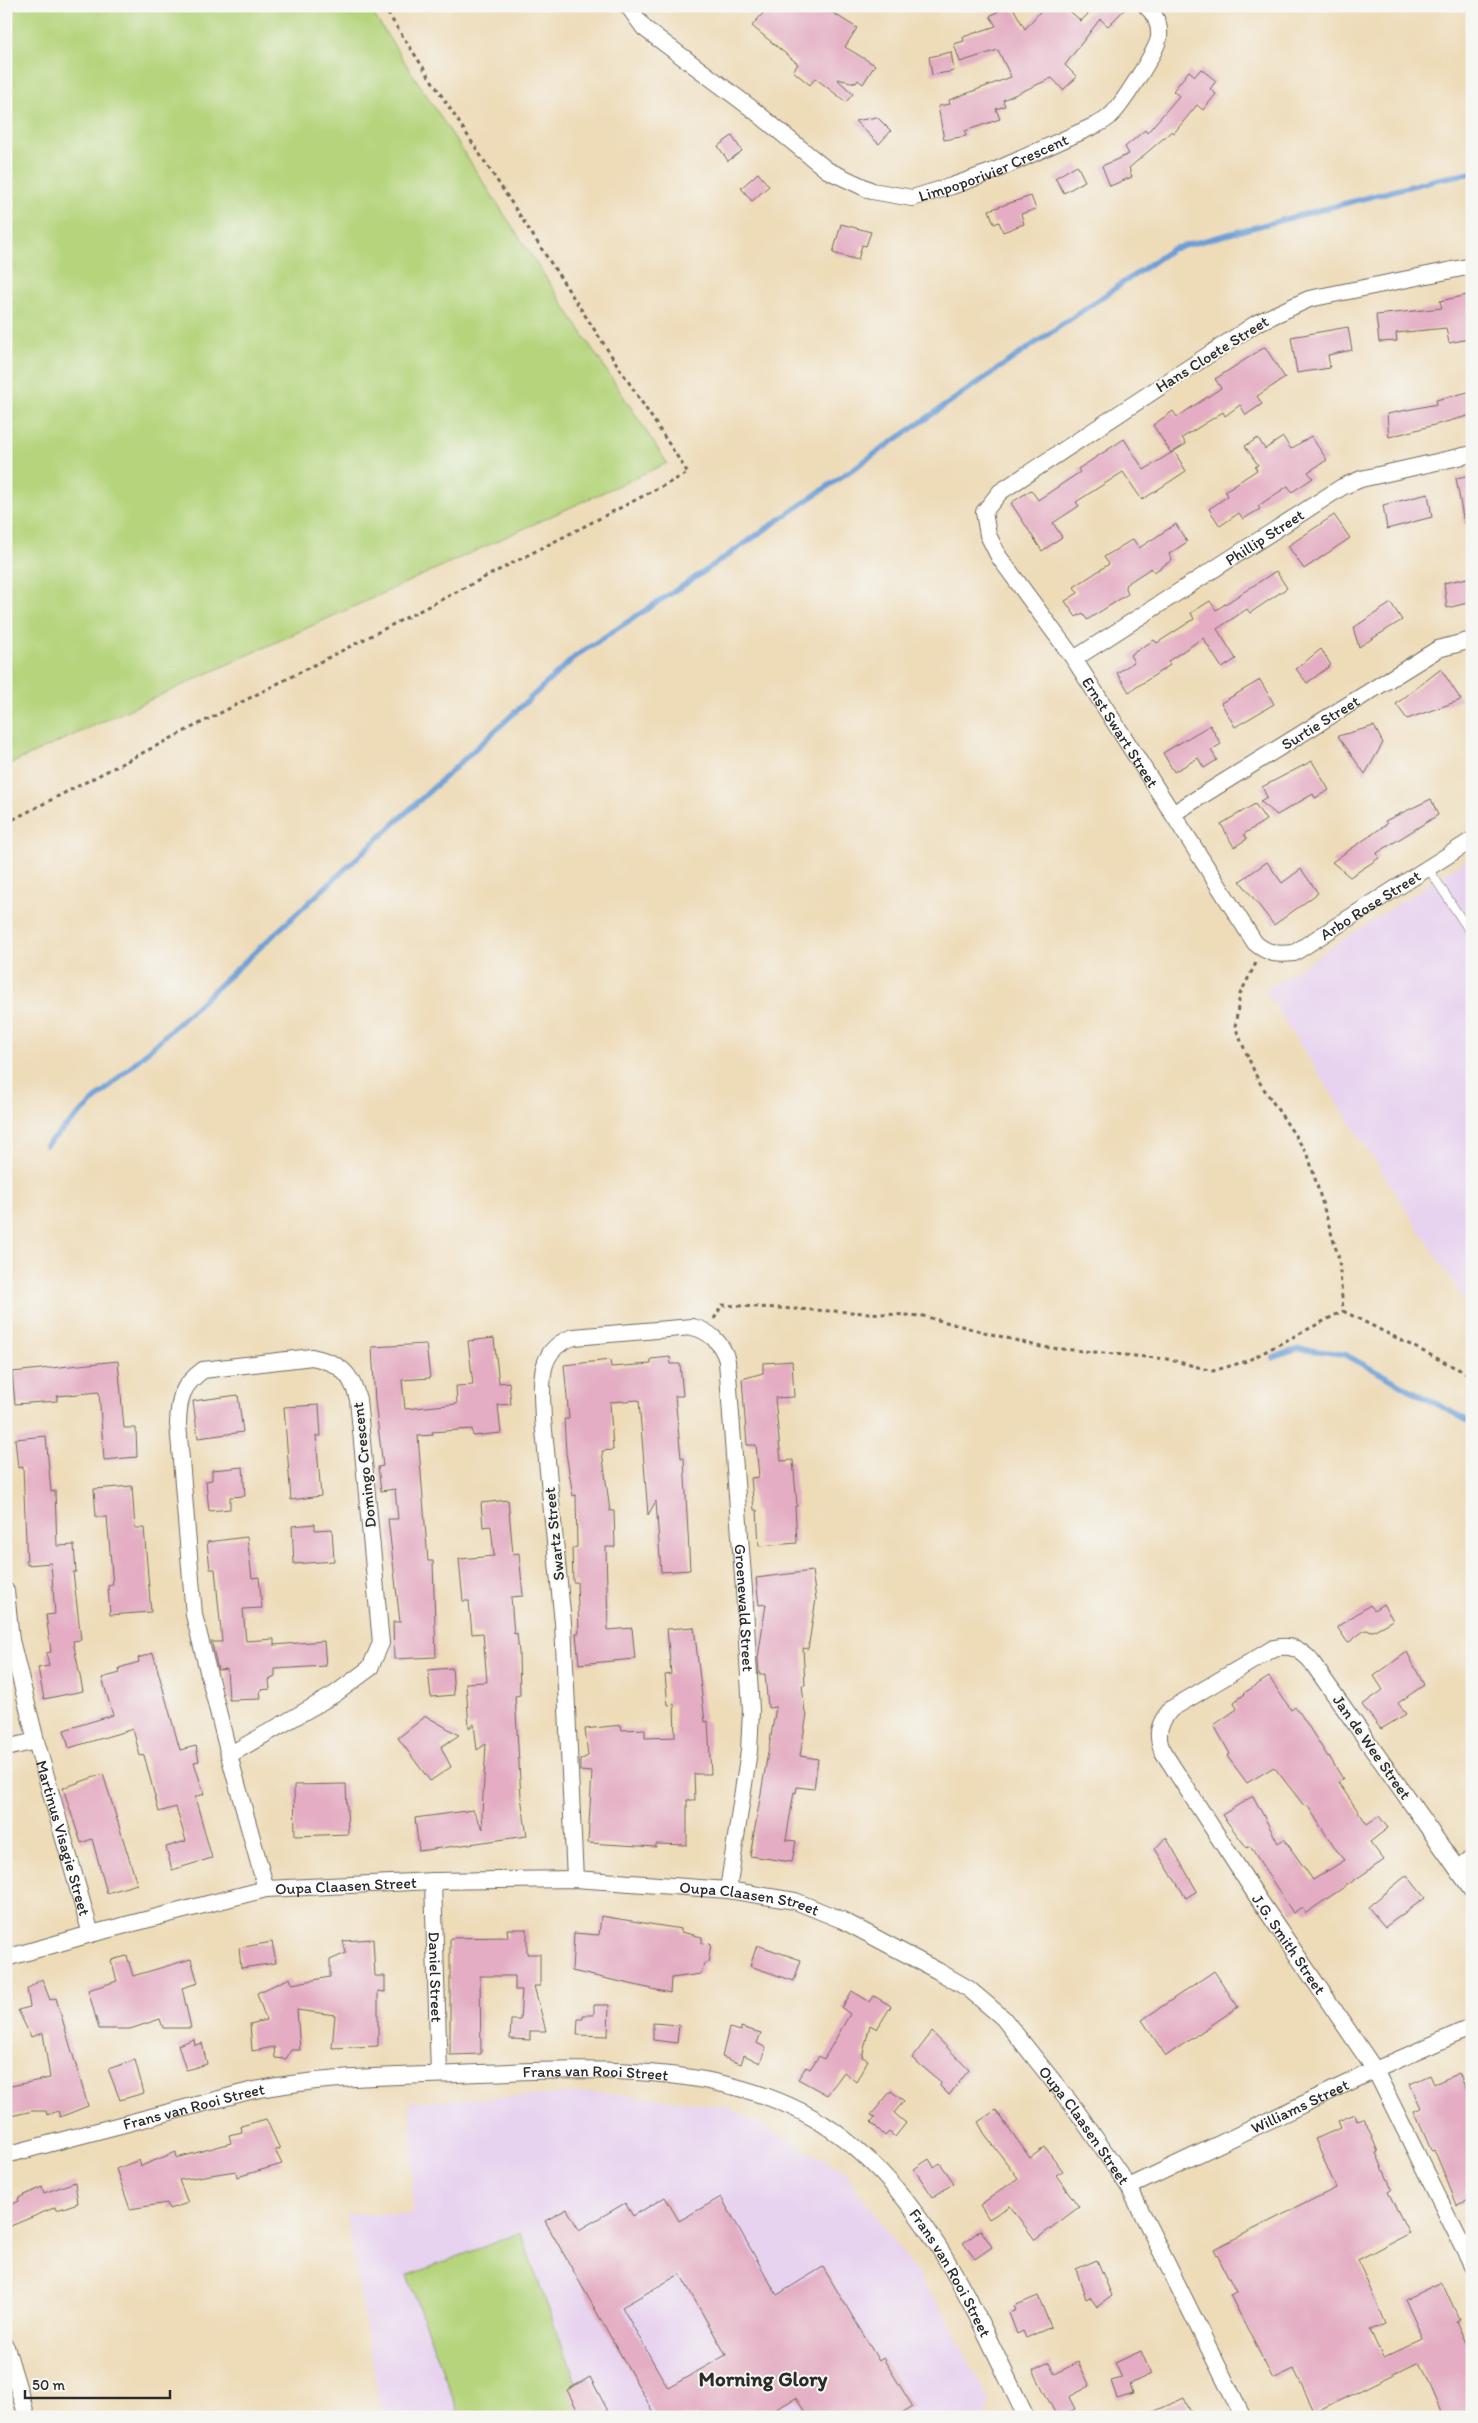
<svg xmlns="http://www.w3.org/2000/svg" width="1478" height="2423" font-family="Itim,sans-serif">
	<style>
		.built { fill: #e7d2ef }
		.green { fill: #b5d47c; stroke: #708054 }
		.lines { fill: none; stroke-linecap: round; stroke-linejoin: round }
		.stream { stroke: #6c9ed7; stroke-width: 5.5 }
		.building { fill: #e4adc3; fill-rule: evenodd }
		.lane-casing { stroke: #6f695d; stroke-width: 9 }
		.street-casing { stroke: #6f695d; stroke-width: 18 }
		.path { stroke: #6f695d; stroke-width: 3; stroke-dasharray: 4 4; stroke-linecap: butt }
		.lane { stroke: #fff; stroke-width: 8 }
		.street { stroke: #fff; stroke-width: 16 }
		.labels { text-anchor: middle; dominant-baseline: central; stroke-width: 4; stroke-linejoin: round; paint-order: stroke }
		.street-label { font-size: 16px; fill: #2b2b2b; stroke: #f6f6f2 }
		.district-label { font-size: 21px; font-weight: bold; fill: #2b2b2b; stroke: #f6f6f2 }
	</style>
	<rect width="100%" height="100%" fill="#f6f6f2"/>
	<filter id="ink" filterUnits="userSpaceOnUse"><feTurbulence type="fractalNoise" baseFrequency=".02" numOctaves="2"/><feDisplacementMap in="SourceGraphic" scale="10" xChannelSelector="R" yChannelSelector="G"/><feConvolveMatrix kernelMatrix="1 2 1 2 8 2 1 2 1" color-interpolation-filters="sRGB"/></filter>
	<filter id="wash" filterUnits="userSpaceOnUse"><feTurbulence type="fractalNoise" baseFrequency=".0096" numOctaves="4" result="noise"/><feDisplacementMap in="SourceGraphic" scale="20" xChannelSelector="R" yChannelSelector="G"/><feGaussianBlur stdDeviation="1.12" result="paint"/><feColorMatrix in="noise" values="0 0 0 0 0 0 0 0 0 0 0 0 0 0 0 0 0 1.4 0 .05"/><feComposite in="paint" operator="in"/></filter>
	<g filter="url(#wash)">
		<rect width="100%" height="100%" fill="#eedcb9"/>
		<!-- built -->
		<path class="built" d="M1472 856V1312L1265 990Z
			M598 2092 729 2107 844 2171 946 2315 989 2402 985 2417H382L346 2214H413L410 2102Z"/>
		<!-- green -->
		<path class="green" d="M6 6H368L667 463 6 766Z
			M520 2233 589 2417H460L407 2276Z"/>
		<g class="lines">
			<!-- stream -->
			<path class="stream" d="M46 1145 577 655 699 575 1172 249 1438 179 1472 173
				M1273 1358 1298 1349 1344 1354 1472 1423"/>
		</g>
		<g id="blocks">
			<!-- building -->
			<path class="building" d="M769 6H822L857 28 845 47 875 65 863 84 858 80 856 83 837 79 853 94 846 102 815 78 810 85 793 71 798 64 752 26Z
				M1007 6H1012L1025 29 1045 6H1064L1081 21 1092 10 1088 6H1128L1108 26 1100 19 1065 65 1077 77 1063 90 1052 78 1003 100 1005 106 996 109 1000 119 965 131 966 136 944 140 938 106 950 104 949 100 1011 77 998 50 960 62 954 44 964 41 963 37 996 26 990 16Z
				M951 52 954 71 932 75 929 57Z
				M1201 69 1216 81 1210 89 1216 94 1203 110 1197 105 1174 133 1172 131 1129 168 1132 177 1110 186 1102 166 1129 154 1125 147 1145 130 1147 133 1179 96 1173 91 1189 71 1195 76Z
				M877 117 891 131 879 144 855 121Z
				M732 136 742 151 728 161 718 146Z
				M1077 165 1085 181 1064 193 1055 178Z
				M758 173 769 186 752 201 741 188Z
				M1031 196 1036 209 1021 214 1024 224 1003 232 999 222 994 224 989 210Z
				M841 224 871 232 866 246 862 245 858 260 833 253Z
				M1472 294V330L1466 331 1468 339 1449 343 1446 328 1396 333 1397 341 1379 342 1376 315 1442 308 1440 301Z
				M1348 327 1352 350 1328 355 1330 368 1297 373 1291 337Z
				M1265 347 1285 378 1257 396 1262 404 1246 415 1240 405 1225 416 1223 412 1182 438 1186 444 1171 453 1153 425 1173 411 1177 417 1221 388 1215 379Z
				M1472 391V415L1389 437 1387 414 1437 404 1436 400Z
				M1311 436 1327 460 1308 472 1313 478 1292 492 1288 486 1258 506 1260 509 1243 519 1239 513 1220 526 1209 509 1228 496 1225 491 1257 470 1255 467 1258 465 1245 446 1258 438 1265 449 1283 437 1291 449Z
				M1124 439 1144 470 1174 451 1186 471 1142 500 1123 472 1076 502 1079 506 1053 523 1062 537 1042 551 1011 503 1031 490 1038 500 1080 472 1078 469Z
				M1472 475V523H1464L1456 478Z
				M1428 494 1432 517 1387 529 1383 505Z
				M1334 515 1350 538 1304 569 1288 546Z
				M1176 524 1187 542 1169 554 1172 560 1154 572 1151 568 1125 585 1128 594 1087 620 1083 613 1076 617 1065 601 1078 593 1074 587 1109 564 1104 557 1133 539 1139 548Z
				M1276 571 1287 588 1250 613 1247 609 1217 629 1236 659 1222 668 1203 638 1168 661 1170 665 1129 692 1117 673 1134 662 1130 655 1154 640 1157 643 1194 619 1191 613 1210 601 1216 610Z
				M1472 577V602L1447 608 1444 583Z
				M1391 603 1402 620 1359 647 1353 628Z
				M1321 649 1331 665 1307 683 1296 669Z
				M1441 669 1461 700 1407 719 1396 704Z
				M1260 680 1274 704 1235 727 1221 703Z
				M1210 725 1221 744 1211 750 1217 760 1204 768 1198 758 1174 772 1163 753Z
				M1374 726 1383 743 1365 774 1338 736Z
				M1312 761 1329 790 1315 798 1313 794 1277 815 1260 801 1267 797 1262 787Z
				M1431 799 1438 815 1377 853 1379 858 1350 877 1332 862 1387 824 1385 821Z
				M1255 804 1266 820 1244 834 1247 839 1234 847 1221 824Z
				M1267 862 1282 883 1301 869 1318 893 1274 925 1240 881Z
				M494 1338 499 1383 509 1382 511 1404 498 1405 501 1433 473 1436 472 1429 432 1432 433 1435 418 1436 428 1561H433L436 1657 394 1659 393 1622H400L388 1519H398L395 1489 381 1491 378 1467 383 1466 375 1402 372 1347 426 1344 430 1378 402 1380 405 1409 457 1404 456 1386 473 1385 468 1341Z
				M670 1357 671 1364H680L683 1396H675L681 1458H684L690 1570 661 1572 656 1501 648 1515 639 1400 610 1402 613 1450 602 1451 610 1511H614L615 1547H606L608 1630 632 1628 635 1659 579 1664 576 1633H579L577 1582H573L572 1548 577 1547 576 1495 573 1496 566 1453 564 1419H569L564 1365 610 1360 611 1367 651 1364V1359Z
				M118 1361 124 1428H136L137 1457 104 1460 99 1392 57 1396V1401L15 1404 12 1372Z
				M792 1361 794 1397 775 1398 781 1461 793 1460 797 1506H795L797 1543 759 1546 757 1510H754L751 1478 759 1477 756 1445H747L742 1379 763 1373V1363Z
				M238 1395 243 1432 198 1438 193 1401Z
				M319 1405 321 1436H316L321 1496 291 1500 284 1407Z
				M46 1436 51 1492 55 1491 57 1546 74 1545 76 1572H73L81 1640 73 1641 83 1691 44 1699 38 1668 49 1666 46 1653 51 1652 46 1615 55 1614 51 1563 27 1565 23 1467 18 1468 15 1439Z
				M243 1467 245 1496 230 1497V1509L209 1511 206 1481 212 1480V1470Z
				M132 1486 135 1528H144L151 1612 110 1615 108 1586 113 1585 107 1517H96L94 1489Z
				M508 1500 513 1554 519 1553 523 1596 511 1597 514 1634 517 1633 519 1653 520 1695 515 1696 521 1797 527 1836 419 1851 415 1818 473 1810 483 1829 482 1813 486 1744 477 1750 474 1724 469 1728 466 1683 487 1682 483 1633 472 1634 469 1601H463L459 1559 494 1556 491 1526 483 1527 481 1503Z
				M315 1524V1530L332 1529 334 1561 294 1564 292 1526Z
				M247 1537 252 1578 259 1577 262 1608 243 1609 246 1641 274 1639V1645L324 1641 326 1666 275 1669V1677L269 1680 270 1689 260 1690 261 1699 229 1700 227 1669 218 1670 212 1644 211 1642H222L215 1569H210L207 1542Z
				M812 1571 816 1599 808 1649 803 1648 805 1685H802L805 1713 807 1714 800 1756 818 1759 814 1789 797 1787 796 1793 794 1792 786 1840 796 1841 792 1862 750 1856 776 1707 768 1708 765 1674H759L758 1658 766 1604 759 1605 756 1578Z
				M1383 1604 1393 1620 1373 1631 1365 1630 1348 1643 1337 1627 1370 1605 1374 1610Z
				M694 1627 705 1722 708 1721 711 1774H694L695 1800H687V1845L656 1844V1847L588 1843 592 1772 580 1771V1760L588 1756 585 1729 621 1725 622 1730 645 1729V1738L675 1737 674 1704 668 1705 665 1675 671 1674 667 1629Z
				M1407 1652 1424 1685 1398 1703 1406 1714 1381 1729 1362 1705 1383 1690 1374 1676Z
				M153 1653 180 1750 196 1746 199 1761 194 1762 204 1794 195 1797 212 1858 172 1870 166 1847 186 1841 176 1807 159 1812 144 1755 140 1756 133 1729 69 1748 64 1730 113 1715 102 1678 120 1673 119 1668 139 1662 138 1658Z
				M452 1668 454 1695 431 1697 428 1670Z
				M1269 1677 1291 1710 1295 1707 1300 1713 1328 1757 1329 1756 1343 1779 1338 1782 1367 1824 1379 1816 1388 1828 1370 1842 1384 1860 1306 1913 1302 1907 1293 1913 1250 1846 1247 1848 1222 1815 1253 1796 1278 1843 1284 1839 1313 1880 1345 1860 1334 1847 1307 1805 1305 1807 1274 1767 1247 1783 1227 1756 1230 1754 1214 1725 1237 1709 1234 1702 1245 1694 1244 1693Z
				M426 1716 459 1735 441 1747 451 1767 430 1781 398 1738Z
				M103 1774 137 1884 107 1893 92 1839 81 1843 63 1788Z
				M346 1784 348 1834 295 1836 294 1785Z
				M1166 1837 1197 1891 1186 1898 1155 1849Z
				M1407 1875 1425 1898 1385 1927 1368 1907Z
				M601 1916 681 1929V1932L702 1937V1943L711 1944 708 1963H704L701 1974 671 1978 670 1993 572 1971 574 1933 599 1935Z
				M507 1929H527V1954H540V1986H534L546 2031H530V2040L510 2039 511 2020H520L522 1990H515V1976H480L481 2054 450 2055V1938L508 1937Z
				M373 1939 375 1976H385V1992L378 1991V2046L332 2048 335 2015 297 2010 300 2050H291L286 2059 275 2058 274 2047 252 2051 250 2024 266 2020 257 1993 290 1978 292 1984 330 1977V1960L346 1953 343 1941Z
				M272 1942 276 1963 241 1968 239 1948Z
				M757 1945 801 1960 794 1981 750 1966Z
				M127 1956 133 1976 191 1959 198 1983 182 1988 191 2028H163L160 2019 130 2029H99L88 1990 117 1981 111 1960Z
				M1214 1971 1238 2007 1166 2056 1142 2020Z
				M42 1979 50 2000 56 1998 88 2106 60 2117 58 2111 47 2115 46 2111H33L6 2117V2087L50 2078 43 2033 31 2037 18 2010 30 2007 27 1989Z
				M852 1991 870 2002 874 1996 891 2006 877 2029 870 2025 862 2057 868 2060 856 2082 844 2072 827 2095 798 2079 806 2067 810 2069 819 2056 824 2059 850 2014 842 2008Z
				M594 2005H609L608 2036 577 2035 578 2019H583V2015H594Z
				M653 2023 679 2025 677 2043 653 2040Z
				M741 2027 761 2033 757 2043 766 2048 760 2063 744 2055 741 2064 722 2057 729 2028 741 2031Z
				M932 2032 969 2070 949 2095 940 2086 941 2082 912 2058Z
				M194 2039 195 2045 202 2043 207 2064 186 2070 178 2045Z
				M135 2060 144 2093 120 2100 108 2069Z
				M1459 2073 1472 2103V2199L1457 2205 1434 2149 1431 2150 1414 2111 1421 2108 1410 2084 1430 2075 1434 2084Z
				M891 2091 904 2101 894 2113 906 2123 895 2137 889 2132 885 2136 871 2122 875 2117 871 2115Z
				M996 2110 1030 2158 1045 2147 1063 2171 1056 2175 1079 2207 1035 2240 1010 2206 989 2219 980 2205 1018 2178 984 2133 978 2122Z
				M1355 2114 1357 2120 1364 2118 1378 2152 1376 2153 1392 2189 1388 2192 1409 2233 1358 2260 1385 2324 1370 2330 1383 2358 1423 2339 1405 2299 1442 2282 1459 2319 1456 2321 1472 2356V2409L1456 2417H1443L1419 2362 1315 2413 1294 2369 1273 2379 1230 2295 1236 2292 1214 2249 1336 2188 1315 2139 1341 2128 1338 2121Z
				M266 2119 280 2149 275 2150 282 2164 237 2177 236 2171 179 2180 188 2203 169 2209 167 2203 130 2209 116 2169 139 2160 141 2166 176 2152 177 2158 231 2143 229 2135 242 2132 241 2126Z
				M929 2159 934 2167 940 2163 954 2183 933 2197 914 2169Z
				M75 2182 78 2203 57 2210 56 2207 6 2228V2207L19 2201 18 2198 42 2187 44 2193Z
				M665 2197 679 2221 721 2197 777 2295 823 2267 879 2361 883 2358 913 2407 897 2417H808L796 2398 762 2417H656L545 2221 567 2209 579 2230 625 2203 633 2216ZM680 2274 726 2355 668 2388 622 2307Z
				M981 2230 992 2247 975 2259 963 2243Z
				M1097 2260 1112 2296 1097 2307 1090 2297 1086 2299 1076 2269Z
				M1038 2296 1051 2327 1026 2338 1023 2331 1017 2334 1009 2313 1016 2310 1014 2306Z
				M1141 2351 1151 2374 1130 2384 1133 2393 1117 2398 1111 2381 1122 2378 1115 2363Z
				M1049 2362 1055 2374 1078 2362 1090 2386 1069 2397 1075 2409 1061 2417H1057L1033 2370Z
				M590 2377 611 2417H581L567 2390Z
				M1184 2398 1193 2417H1142Z"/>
		</g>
	</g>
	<g filter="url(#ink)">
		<use href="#blocks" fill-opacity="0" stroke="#6f695d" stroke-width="1"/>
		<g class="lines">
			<defs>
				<path id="lane" d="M1428 868 1472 935"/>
				<g id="street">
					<path id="s1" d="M628 6 644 28 751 108 827 170 872 191 912 198 952 186 994 171 1098 124C1102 122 1107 119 1110 116 1120 108 1158 49 1159 37 1160 25 1155 14 1146 6"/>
					<path id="s2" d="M1472 266 1309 299 1257 323 1000 492 984 512 988 535 999 557 1074 659 1255 943C1268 954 1277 955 1294 953L1472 840"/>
					<path id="s3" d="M1074 659 1342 487 1361 479 1472 454"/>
					<path id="s4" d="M1174 813 1438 649 1472 640"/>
					<path id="s5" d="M6 1591 11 1640 36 1741 91 1934"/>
					<path d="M6 1748 36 1741"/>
					<path d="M229 1755 335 1694 370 1668 381 1643 358 1399C351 1372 339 1363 312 1357L203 1370C181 1386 179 1398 178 1424L194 1615 229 1755 266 1889"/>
					<path d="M1457 1868 1472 1858"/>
					<path id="s6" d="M575 1879 563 1623 543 1420C542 1386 535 1349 574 1337L692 1327C709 1330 723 1344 727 1361L744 1590 751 1711 749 1751 728 1890"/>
					<path id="s7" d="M433 1881 439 2074"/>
					<path id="s8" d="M1472 1890 1311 1661C1300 1649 1291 1644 1274 1648L1171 1709C1159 1723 1155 1734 1163 1752L1258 1898 1375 2070 1472 2265"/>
					<path id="s9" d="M6 1958 91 1934 266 1889 433 1881 575 1879 728 1890 795 1901 842 1920 938 1971 969 1989 1003 2018 1076 2110 1129 2187 1243 2417"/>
					<path id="s10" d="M6 2155 250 2091C318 2077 389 2076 458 2074 582 2069 740 2057 843 2138 934 2208 977 2317 1026 2417"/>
					<path id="s11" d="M1129 2187 1375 2070 1472 2027"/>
					<path d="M6 2347 27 2417"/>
				</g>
			</defs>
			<!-- lane casing -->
			<use href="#lane" class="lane-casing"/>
			<!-- street casing -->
			<use href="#street" class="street-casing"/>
			<!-- path -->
			<path class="path" d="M6 823 688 473 383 6
				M1256 963 1240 994 1235 1027 1258 1080 1308 1155 1339 1259 1343 1311
				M1343 1311 1472 1376
				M714 1319 722 1305 923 1316 1041 1347 1167 1359 1213 1371 1247 1361 1343 1311"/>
			<!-- lane -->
			<use href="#lane" class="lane"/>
			<!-- street -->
			<use href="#street" class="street"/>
		</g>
	</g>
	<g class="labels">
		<!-- street labels -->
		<g class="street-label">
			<text stroke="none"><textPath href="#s1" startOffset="436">Limpoporivier Crescent</textPath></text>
			<text transform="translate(1212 354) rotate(-32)">Hans Cloete Street</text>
			<text stroke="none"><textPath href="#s3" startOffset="226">Phillip Street</textPath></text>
			<text stroke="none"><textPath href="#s4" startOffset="172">Surtie Street</textPath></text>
			<text stroke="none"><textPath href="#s2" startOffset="818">Ernst Swart Street</textPath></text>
			<text stroke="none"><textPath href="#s2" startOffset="1200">Arbo Rose Street</textPath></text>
			<text transform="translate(364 1465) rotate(-96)">Domingo Crescent</text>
			<text transform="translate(554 1534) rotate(-96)">Swartz Street</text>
			<text stroke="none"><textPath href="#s6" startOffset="975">Groenewald Street</textPath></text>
			<text transform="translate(1372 1747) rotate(55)">Jan de Wee Street</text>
			<text stroke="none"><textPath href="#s5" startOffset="254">Martinus Visagie Street</textPath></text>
			<text stroke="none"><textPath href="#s9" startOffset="349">Oupa Claasen Street</textPath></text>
			<text stroke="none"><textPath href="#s9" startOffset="754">Oupa Claasen Street</textPath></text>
			<text stroke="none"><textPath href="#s8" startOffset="718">J.G. Smith Street</textPath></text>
			<text stroke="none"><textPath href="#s7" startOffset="96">Daniel Street</textPath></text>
			<text stroke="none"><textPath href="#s10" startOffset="599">Frans van Rooi Street</textPath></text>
			<text stroke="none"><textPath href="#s11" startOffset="189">Williams Street</textPath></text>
			<text stroke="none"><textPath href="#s10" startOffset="194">Frans van Rooi Street</textPath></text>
			<text stroke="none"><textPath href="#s9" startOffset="1174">Oupa Claasen Street</textPath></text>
			<text stroke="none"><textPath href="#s10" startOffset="1034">Frans van Rooi Street</textPath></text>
		</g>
		<!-- district labels -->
		<g class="district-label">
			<text x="763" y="2378">Morning Glory</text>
		</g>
	</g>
	<!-- margin -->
	<rect width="1478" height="2423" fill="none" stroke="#f6f6f2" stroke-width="25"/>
	<!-- scale -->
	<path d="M25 2390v8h145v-8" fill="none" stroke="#2b2b2b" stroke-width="2.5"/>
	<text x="32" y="2390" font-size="15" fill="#2b2b2b" stroke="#f6f6f2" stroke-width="4" paint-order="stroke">50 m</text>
</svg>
